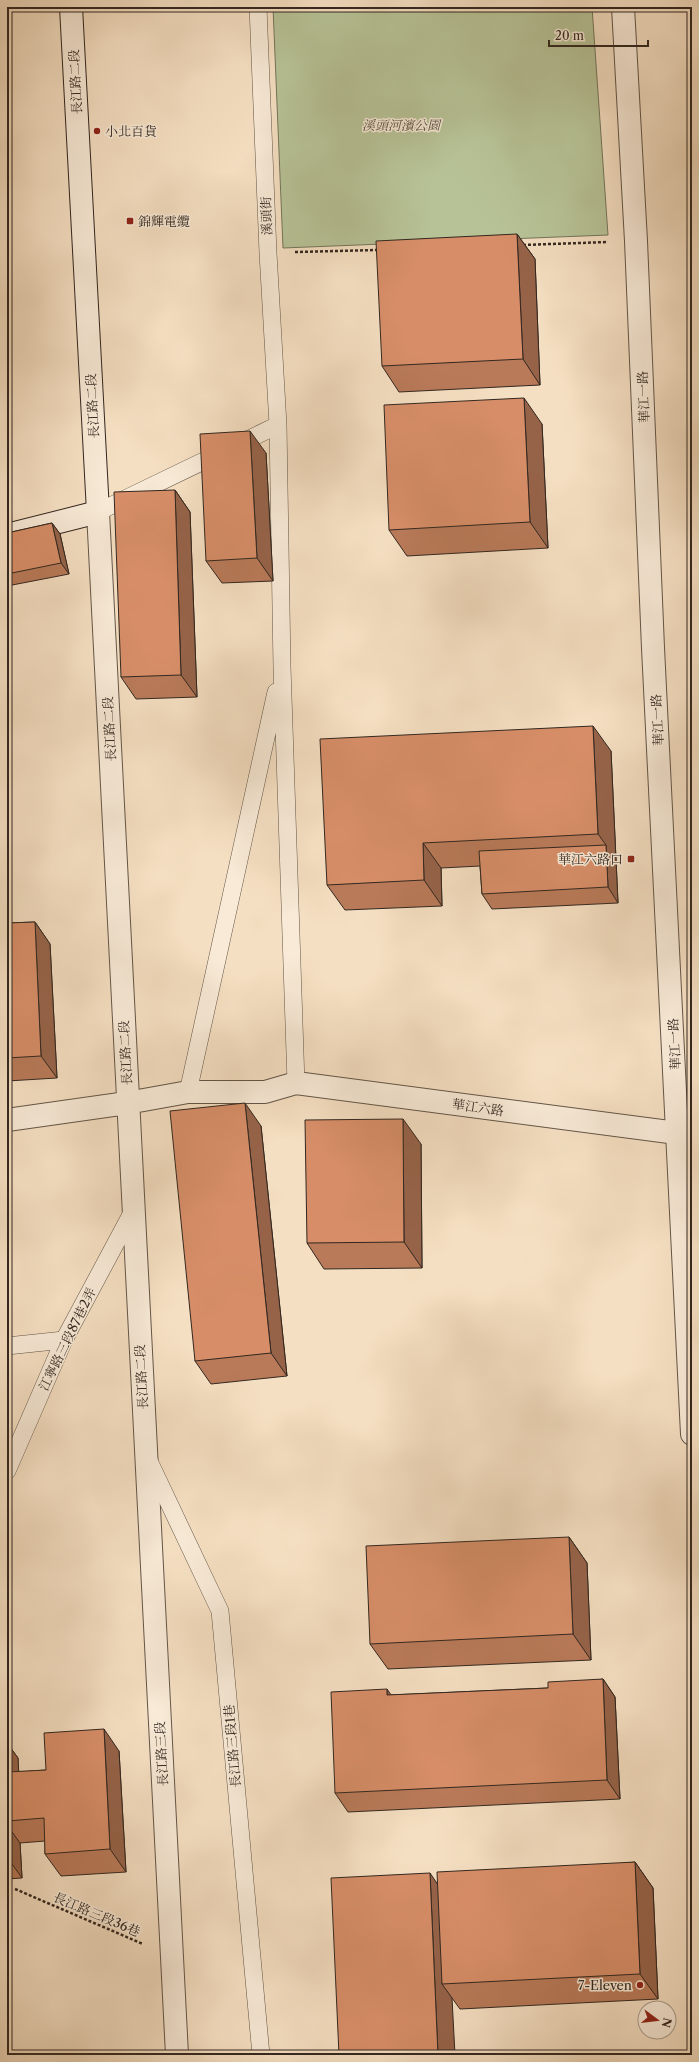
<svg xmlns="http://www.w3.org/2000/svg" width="699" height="2062" font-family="'Libre Caslon Text','Noto Serif TC',serif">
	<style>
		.green { fill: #b7c397; stroke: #74755c }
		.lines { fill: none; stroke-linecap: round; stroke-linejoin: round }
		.lane-casing { stroke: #635548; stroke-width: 18 }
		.street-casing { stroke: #635548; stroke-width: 24 }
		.secondary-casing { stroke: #322720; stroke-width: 24 }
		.path { stroke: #322720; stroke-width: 2.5; stroke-dasharray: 3 2; stroke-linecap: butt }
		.lane { stroke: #f8ead7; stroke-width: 17 }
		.street { stroke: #f8ead7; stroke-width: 22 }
		.secondary { stroke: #f8ead7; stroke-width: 22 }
		.wall { fill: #b97a59; stroke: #322720 }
		.shaded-wall { fill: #966349; stroke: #322720 }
		.building { fill: #d78e68; stroke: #322720 }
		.poi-dot { fill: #8f2418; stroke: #f8ead7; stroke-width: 1.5 }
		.labels { text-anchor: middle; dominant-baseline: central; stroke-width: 3; stroke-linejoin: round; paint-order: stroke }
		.street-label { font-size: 13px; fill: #322720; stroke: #f8ead7 }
		.park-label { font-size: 13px; font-style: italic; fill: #534e3e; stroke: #f8ead7 }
		.poi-label { font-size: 13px; fill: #322720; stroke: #f8ead7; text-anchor: start }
	</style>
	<rect width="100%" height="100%" fill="#f5dfc2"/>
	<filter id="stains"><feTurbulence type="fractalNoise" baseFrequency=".005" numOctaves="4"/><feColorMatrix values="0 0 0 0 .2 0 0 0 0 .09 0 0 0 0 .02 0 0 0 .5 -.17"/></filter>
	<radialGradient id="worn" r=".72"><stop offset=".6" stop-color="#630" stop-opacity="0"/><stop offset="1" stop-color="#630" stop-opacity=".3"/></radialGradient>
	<!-- green -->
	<path class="green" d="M273 7H592L608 235 283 248Z"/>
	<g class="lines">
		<defs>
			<path id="lane" d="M258 7 268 253 278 425 282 667 296 1083
				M98 512 278 425
				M188 1092 276 692
				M7 1346 64 1340
				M149 1461 220 1611 261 2055
				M7 1471 64 1340 133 1211"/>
			<path id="street" d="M623 7 636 241 653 648 692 1434
				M98 512 177 2055
				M7 1120 127 1103 188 1092H265L296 1083 692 1135"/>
			<path id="secondary" d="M7 535 98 512 71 7"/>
		</defs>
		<!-- lane casing -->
		<use href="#lane" class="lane-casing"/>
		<!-- street casing -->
		<use href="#street" class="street-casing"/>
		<!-- secondary casing -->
		<use href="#secondary" class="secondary-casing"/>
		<!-- path -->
		<path class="path" d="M523 245 608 242
			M295 252 378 250
			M15 1889 143 1944"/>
		<!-- lane -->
		<use href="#lane" class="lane"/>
		<!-- street -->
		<use href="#street" class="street"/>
		<!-- secondary -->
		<use href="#secondary" class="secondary"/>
	</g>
	<!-- wall -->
	<path class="wall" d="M517 234 535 259 540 385 399 392 382 366Z
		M542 424 548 548 407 556 389 530Z
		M266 453 273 581 222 583 206 561Z
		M175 490 190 512 197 697 136 699 121 677Z
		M52 523 60 534 69 574 7 586V533Z
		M611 751 618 903 492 909 482 894 480 866 441 868 442 906 345 910 327 885Z
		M35 922 50 944 57 1078 7 1081V923Z
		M261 1126 287 1376 211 1384 195 1361Z
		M421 1144 422 1268 324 1269 307 1243Z
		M569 1537 587 1563 591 1660 388 1669 370 1644Z
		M603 1679 615 1697 620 1799 348 1812 335 1793 391 1695 548 1688Z
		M7 1743 18 1758V1772L46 1770 119 1751 126 1872 61 1876 45 1854V1841L20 1843 22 1878 7 1879Z
		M635 1862 653 1888 658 1999 460 2009 452 1998 339 2055 438 1884Z"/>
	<!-- shaded-wall -->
	<path class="shaded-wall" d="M517 234 535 259 540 385 523 359Z
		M524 398 542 424 548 548 530 522Z
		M250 431 266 453 273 581 257 558Z
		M175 490 190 512 197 697 181 675Z
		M52 523 60 534 69 574 61 563Z
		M593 726 611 751 618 903 608 887 606 845 598 834Z
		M423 843 441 868 442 906 424 880Z
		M35 922 50 944 57 1078 41 1056Z
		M245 1103 261 1126 287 1376 271 1353Z
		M403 1119 421 1144 422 1268 404 1242Z
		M569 1537 587 1563 591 1660 573 1634Z
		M603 1679 615 1697 620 1799 607 1780Z
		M387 1689 400 1708 387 1695Z
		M104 1729 119 1751 126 1872 110 1849Z
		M7 1743 18 1758 20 1795 7 1777Z
		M7 1825 20 1843 22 1878 7 1857Z
		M635 1862 653 1888 658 1999 640 1974Z
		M430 1873 447 1898 442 1984 452 1998 455 2055H438Z"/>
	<!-- building -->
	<path class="building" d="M517 234 523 359 382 366 376 241Z
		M524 398 530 522 389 530 384 405Z
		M250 431 257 558 206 561 200 434Z
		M175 490 181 675 121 677 114 492Z
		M52 523 61 563 7 574V533Z
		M593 726 598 834 423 843 424 880 327 885 320 739Z
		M606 845 608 887 482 894 479 851Z
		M35 922 41 1056 7 1058V923Z
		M245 1103 271 1353 195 1361 170 1111Z
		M403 1119 404 1242 307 1243 305 1120Z
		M569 1537 573 1634 370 1644 366 1546Z
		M603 1679 607 1780 335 1793 331 1692 387 1689V1695L548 1688V1682Z
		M104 1729 110 1849 45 1854 44 1818 7 1821V1772L46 1770 44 1733Z
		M635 1862 640 1974 442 1984 437 1872Z
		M430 1873 438 2055H339L331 1878Z"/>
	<!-- markers -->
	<g class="poi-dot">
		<circle cx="97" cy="131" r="4"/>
		<rect x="126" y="217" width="8" height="8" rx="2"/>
		<rect x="627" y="855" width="8" height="8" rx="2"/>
		<circle cx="640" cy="1985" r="4"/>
	</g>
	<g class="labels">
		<!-- street labels -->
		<g class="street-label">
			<text transform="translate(75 82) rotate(-93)">長江路二段</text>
			<text transform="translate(266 216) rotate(-92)">溪頭街</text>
			<text transform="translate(643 397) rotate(-92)">華江一路</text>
			<text transform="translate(92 406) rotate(-93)">長江路二段</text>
			<text transform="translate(657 720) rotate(-93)">華江一路</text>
			<text transform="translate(109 729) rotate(-93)">長江路二段</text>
			<text transform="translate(674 1044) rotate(-93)">華江一路</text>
			<text transform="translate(125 1053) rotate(-93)">長江路二段</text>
			<text transform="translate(478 1107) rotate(8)">華江六路</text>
			<text transform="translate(67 1339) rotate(-64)">江寧路三段87巷2弄</text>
			<text transform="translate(141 1377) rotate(-93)">長江路二段</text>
			<text transform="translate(232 1746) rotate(-95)">長江路三段1巷</text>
			<text transform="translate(161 1754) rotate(-93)">長江路三段</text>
			<text transform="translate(97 1914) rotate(23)">長江路三段36巷</text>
		</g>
		<!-- park labels -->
		<g class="park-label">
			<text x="401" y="125">溪頭河濱公園</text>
		</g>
		<!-- poi labels -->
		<g class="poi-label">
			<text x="105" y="131">小北百貨</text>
			<text x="138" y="221">錦輝電纜</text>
			<text x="623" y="859" text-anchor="end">華江六路口</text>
			<text x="632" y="1985" text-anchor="end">7-Eleven</text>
		</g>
	</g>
	<!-- margin -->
	<rect width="699" height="2062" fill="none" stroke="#f5dfc2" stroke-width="24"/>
	<rect x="8" y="8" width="683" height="2046" fill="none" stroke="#322720" stroke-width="2"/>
	<rect x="12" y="12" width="675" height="2038" fill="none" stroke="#322720"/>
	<!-- north arrow -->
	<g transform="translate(657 2020) rotate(105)"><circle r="19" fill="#f8ead7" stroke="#a99c8e"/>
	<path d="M0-3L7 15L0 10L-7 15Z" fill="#8f2418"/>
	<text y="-6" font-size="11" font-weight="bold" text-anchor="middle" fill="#322720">N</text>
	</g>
	<!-- scale -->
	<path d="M549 40v6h99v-6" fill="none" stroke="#322720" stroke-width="2"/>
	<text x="555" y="40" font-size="12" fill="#322720" stroke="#f8ead7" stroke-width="3" paint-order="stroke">20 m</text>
	<rect width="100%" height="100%" filter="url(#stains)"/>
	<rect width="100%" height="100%" fill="url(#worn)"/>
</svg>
